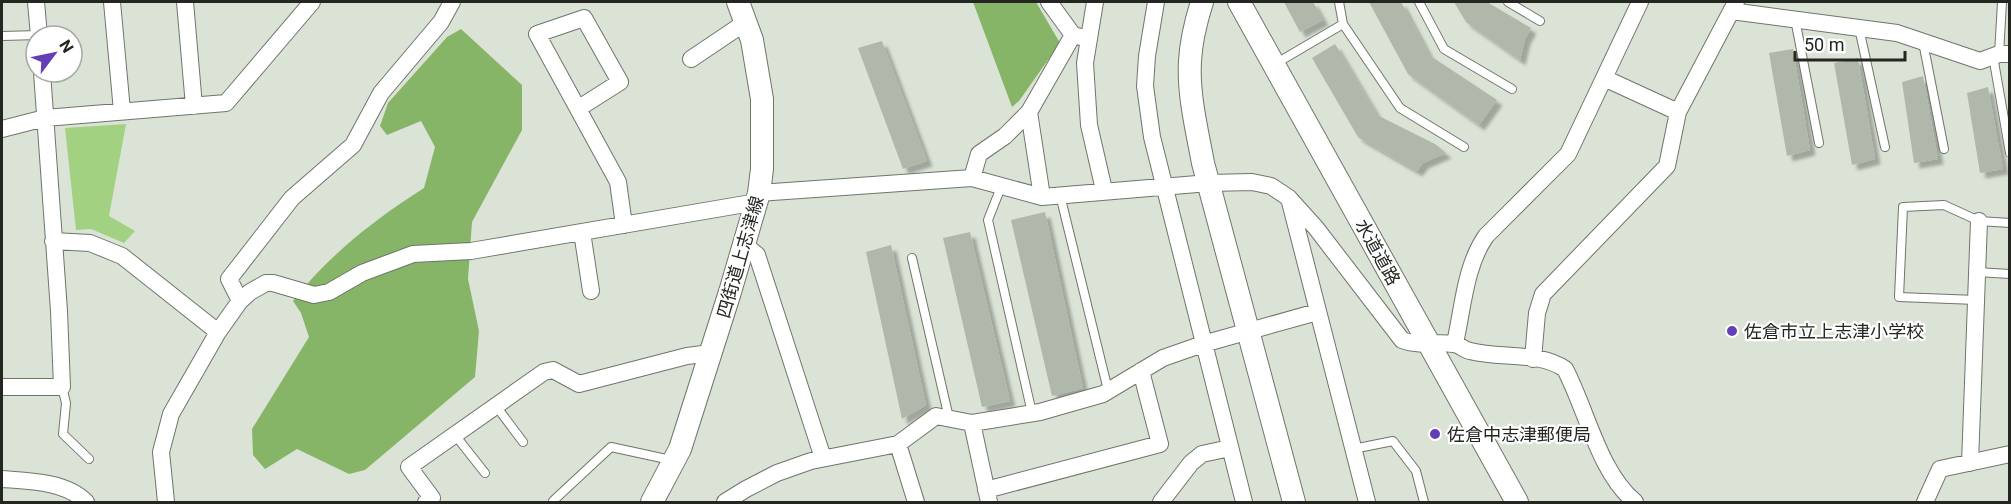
<svg xmlns="http://www.w3.org/2000/svg" width="2011" height="504" font-family="Roboto,'Noto Sans JP',sans-serif">
	<style>
		.forest { fill: #87b567 }
		.water { fill: #a2d182 }
		.building { fill: #b0b7ab; filter: url(#shadow) }
		.lines { fill: none; stroke-linecap: round; stroke-linejoin: round }
		.lane-casing { stroke: #6e766a; stroke-width: 10 }
		.street-casing { stroke: #6e766a; stroke-width: 18 }
		.secondary-casing { stroke: #6e766a; stroke-width: 24 }
		.lane { stroke: #fff; stroke-width: 8 }
		.street { stroke: #fff; stroke-width: 16 }
		.secondary { stroke: #fff; stroke-width: 22 }
		.poi-dot { fill: #633eb6; stroke: #fff; stroke-width: 2 }
		.labels { text-anchor: middle; dominant-baseline: central; stroke-width: 4.5; stroke-linejoin: round; paint-order: stroke }
		.street-label { font-size: 18px; fill: #232621; stroke: #fff }
		.poi-label { font-size: 18px; fill: #232621; stroke: #fff; text-anchor: start }
	</style>
	<defs>
		<filter id="shadow"><feDropShadow dx="5.5" dy="5.5" stdDeviation="1.5" flood-color="#0004"/></filter>
	</defs>
	<rect width="100%" height="100%" fill="#dbe3d6"/>
	<!-- forest -->
	<path class="forest" d="M973 2H1036L1060 43 1019 101 1012 107Z
		M461 29 522 85V130L472 222 468 279 479 331 475 377 365 470 349 474 297 449 265 469 253 455 252 429 309 337 301 313 293 301C329 255 375 219 424 188L435 147 421 121 387 135 380 126 388 103 447 37Z"/>
	<!-- water -->
	<path class="water" d="M126 124 109 216 135 231 124 243 91 229 76 230 65 128Z"/>
	<!-- building -->
	<path class="building" d="M1284 2H1313L1323 20 1300 32Z
		M1369 2H1401L1429 55 1497 100 1479 125 1408 74Z
		M1454 2H1487L1531 28 1525 39 1520 60 1466 22Z
		M882 41 927 161 903 169 858 48Z
		M1335 44 1377 115 1435 144 1446 153 1423 163 1417 171 1358 137 1312 58Z
		M1793 49 1810 150 1787 156 1769 53Z
		M1858 58 1875 159 1852 165 1834 63Z
		M1923 76 1938 159 1914 163 1902 82Z
		M1988 87 2003 169 1980 173 1967 93Z
		M1045 212 1083 388 1052 396 1011 220Z
		M970 232 1010 401 982 407 943 238Z
		M891 245 926 405 902 419 866 252Z"/>
	<g class="lines">
		<defs>
			<path id="lane" d="M1339 2 1343 24 1400 108 1464 147
				M1419 2 1444 49 1512 89
				M1508 2 1540 21
				M1795 19 1819 143
				M1859 28 1885 147
				M2 36 39 35
				M1923 42 1944 149
				M1999 54 2002 2
				M1993 56 2010 153
				M1275 64 1343 24
				M1001 187 988 220 1032 413
				M1060 195 1108 390
				M912 258 949 418
				M1977 272 2010 274
				M1976 300 1899 297 1903 207 1944 205 1979 221 2010 223
				M62 387 66 403 63 434 89 459
				M496 406 523 442
				M455 435 485 473
				M1353 449 1393 441 1416 471 1424 502
				M554 502 553 501 611 447 671 460"/>
			<path id="street" d="M36 2 39 36
				M112 2 122 111
				M185 2 194 106
				M1049 2 1073 35 1085 38
				M1095 2 1085 63 1089 125 1104 190
				M1156 2 1147 56 1145 86 1152 137 1244 502
				M1731 11 1897 33 1980 61 1999 54H2010
				M691 59 746 22
				M1604 78 1678 112
				M579 108 620 82 584 18 537 34 618 182 624 225
				M1029 112 1042 197
				M2 129 45 118 226 103 312 2
				M972 178 979 154 1005 136 1029 112 1073 35
				M759 193 972 178 1042 197 1209 183 1252 182 1271 186 1289 198 1316 228 1402 340C1419 347 1436 341 1453 344 1459 344 1464 350 1470 351 1500 359 1539 351 1565 369 1587 411 1599 472 1635 502
				M1290 202 1367 502
				M582 232 591 291
				M53 241 90 243 122 256 218 332
				M745 245 757 255 823 458
				M240 301 229 279 292 198 353 145 381 93 441 22 452 2
				M1455 343C1463 308 1465 266 1486 236L1568 154 1640 2
				M1533 359 1537 313 1543 294 1667 166 1678 112 1736 2
				M2 387H62L59 311 42 72
				M972 423 989 502
				M898 444 916 502
				M1970 463 1979 221
				M2 479C28 481 66 481 86 502
				M986 490 1160 444 1141 371
				M166 502 161 452 171 414 218 332 240 301 250 292 266 283H273L314 295 329 292 362 273 413 254 471 251 757 202
				M426 502 432 498 409 467 544 372 553 370 579 384 687 356 711 353
				M725 502 746 489 777 473 811 461 898 444 936 416 972 423 1040 412 1103 394 1163 358 1203 344 1317 312
				M1161 502 1191 463 1202 454 1230 448
				M1925 502 1940 469 2010 454"/>
			<path id="secondary" d="M1202 2C1196 21 1191 41 1190 61 1188 95 1197 130 1203 163L1294 502
				M1239 2 1517 502
				M652 502 680 449 730 292 759 193 762 169V99L752 40 738 2"/>
		</defs>
		<!-- lane casing -->
		<use href="#lane" class="lane-casing"/>
		<!-- street casing -->
		<use href="#street" class="street-casing"/>
		<!-- secondary casing -->
		<use href="#secondary" class="secondary-casing"/>
		<!-- lane -->
		<use href="#lane" class="lane"/>
		<!-- street -->
		<use href="#street" class="street"/>
		<!-- secondary -->
		<use href="#secondary" class="secondary"/>
	</g>
	<!-- markers -->
	<g class="poi-dot">
		<circle cx="1732" cy="331" r="6"/>
		<circle cx="1435" cy="434" r="6"/>
	</g>
	<g class="labels">
		<!-- street labels -->
		<g class="street-label">
			<text transform="translate(1378 252) rotate(61)">水道道路</text>
			<text transform="translate(740 257) rotate(-74)">四街道上志津線</text>
		</g>
		<!-- poi labels -->
		<g class="poi-label">
			<text x="1744" y="331">佐倉市立上志津小学校</text>
			<text x="1447" y="434">佐倉中志津郵便局</text>
		</g>
	</g>
	<!-- border -->
	<rect width="2011" height="504" fill="none" stroke="#232621" stroke-width="6"/>
	<!-- north arrow -->
	<g transform="translate(54 54) rotate(58)"><circle r="28" fill="#ffffff" stroke="#a7a8a6" stroke-width="1.5"/>
	<path d="M0-4.5L10 22L0 15L-10 22Z" fill="#633eb6"/>
	<text y="-9" font-size="16" font-weight="bold" text-anchor="middle" fill="#232621">N</text>
	</g>
	<!-- scale -->
	<path d="M1795 51v9h110v-9" fill="none" stroke="#232621" stroke-width="3"/>
	<text x="1804" y="51" font-size="18" fill="#232621" stroke="#ffffff" stroke-width="4.5" paint-order="stroke">50 m</text>
</svg>
